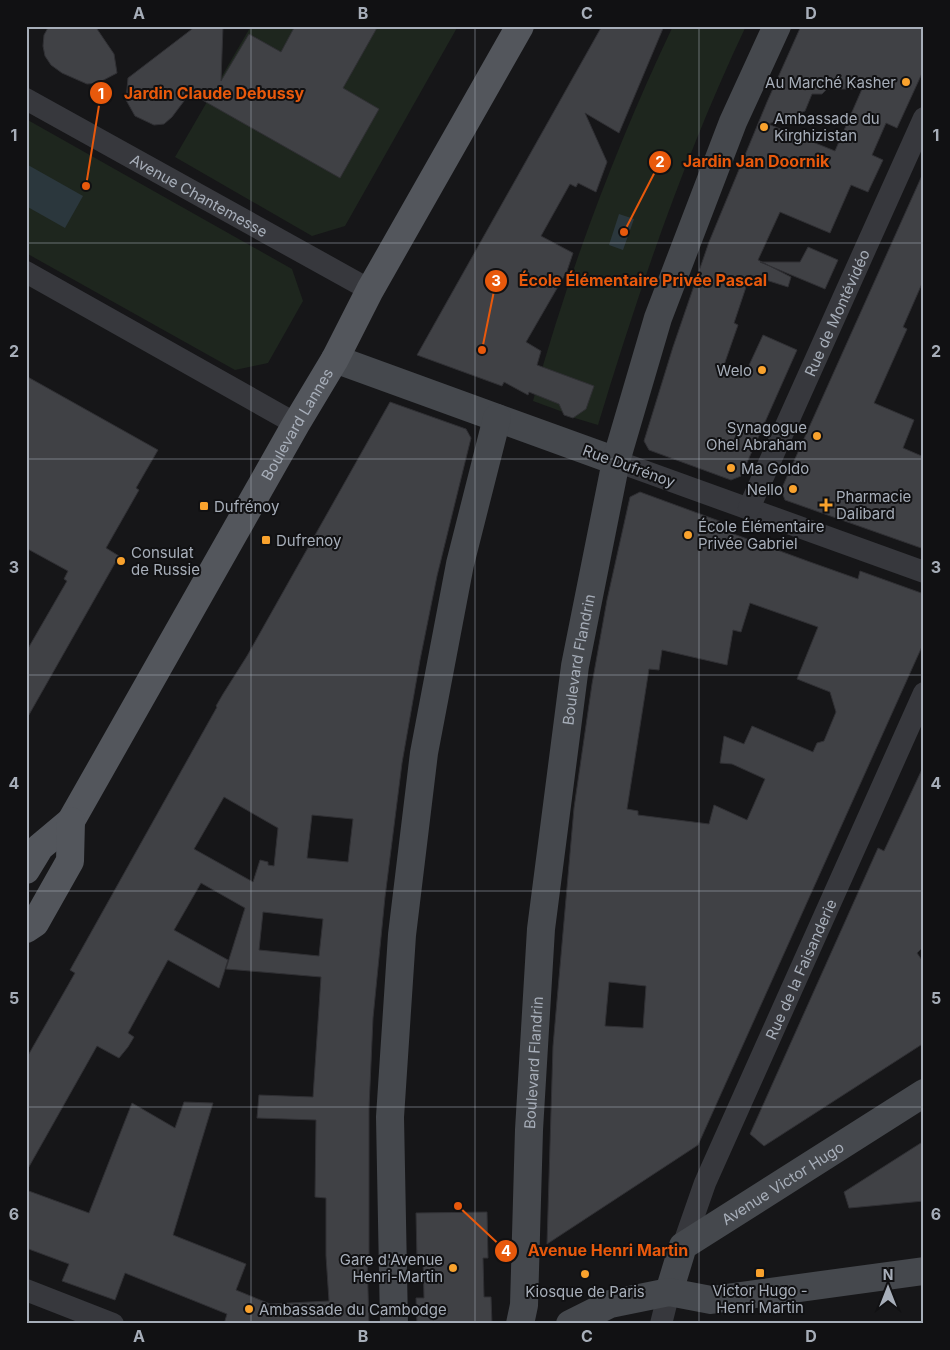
<svg xmlns="http://www.w3.org/2000/svg" width="950" height="1350" font-family="Inter,sans-serif">
	<style>
		.green { fill: #1e261e }
		.water { fill: #2b373d }
		.building { fill: #404145; stroke: #303034; fill-rule: evenodd }
		.lines { fill: none; stroke-linecap: round; stroke-linejoin: round }
		.street { stroke: #37383d; stroke-width: 22 }
		.secondary { stroke: #45484d; stroke-width: 28 }
		.primary { stroke: #53565c; stroke-width: 28 }
		.grid { fill: none; stroke: #a7aeb9; stroke-width: 1; stroke-opacity: 0.55 }
		.poi-dot { fill: #f9a22d; stroke: #111113; stroke-width: 2 }
		.labels { text-anchor: middle; dominant-baseline: central; stroke-width: 4; stroke-linejoin: round; paint-order: stroke }
		.poi-label { font-size: 15px; fill: #a7aeb9; stroke: #111113; text-anchor: start }
		.street-label { font-size: 15px; fill: #a7aeb9; stroke: #111113 }
		.leader { fill: none; stroke: #e8590c; stroke-width: 2 }
		.callout-dot { fill: #e8590c; stroke: #111113; stroke-width: 2 }
		.mark-label { font-size: 15px; text-anchor: middle; font-weight: bold; fill: #fff }
		.callout-label { font-size: 16px; text-anchor: middle; font-weight: bold; fill: #e8590c; stroke: #111113; stroke-width: 4; stroke-linejoin: round; paint-order: stroke }
		.neatline { fill: none; stroke: #a7aeb9; stroke-width: 2 }
		.grid-label { font-size: 16px; text-anchor: middle; font-weight: bold; fill: #a7aeb9 }
	</style>
	<rect width="100%" height="100%" fill="#161618"/>
	<!-- green -->
	<path class="green" d="M251 26H458L345 226 312 236 175 157Z
		M673 26H746C685 155 639 289 598 425L568 416 563 412 533 401C568 273 616 146 673 26Z
		M26 119 292 269 303 301 268 363 235 370 26 253Z"/>
	<!-- water -->
	<path class="water" d="M28 165 83 196 65 228 26 206V169Z
		M619 214 634 219 623 250 609 245Z"/>
	<!-- building -->
	<path class="building" d="M49 26H95L114 54 117 73 98 83 87 84 62 73 51 65 45 56 43 46 44 35Z
		M196 26H223L221 81 249 34 281 52 295 26H378L343 88 379 109 340 178 190 93 172 117 164 124 154 125 135 116 126 100 128 78Z
		M602 26H664L619 133 585 113 607 162 596 192 578 183 576 187 570 184 541 236 573 253 567 271 526 342 541 351 537 365 594 386 586 409 573 418 564 415 559 404 529 392 528 395 504 382 502 386 417 355Z
		M801 26H924V69L897 128 886 123 872 155 883 160 868 192 851 185 830 233 780 212 758 260 791 277 788 287 750 275 734 323 738 325 724 365 745 374 763 335 797 350 741 476 731 480 649 450 644 441 673 347 709 242 767 102ZM827 89H862L835 151 768 124 805 111 812 94H822Z
		M924 171V279L903 327 907 329 874 403 914 420 903 448 924 457V549L785 500 781 490Z
		M808 247 838 260 825 289 760 262H800Z
		M26 376 158 450 136 488 139 490 106 548 119 556 26 720V652L67 581 64 579 68 571 26 548Z
		M390 402 466 429 471 438 437 576 420 660 402 763 385 897 373 1018 369 1108V1256H367L369 1324H224L227 1314 125 1273 115 1300 62 1281 69 1264 26 1248V1190L89 1213 132 1103 175 1128 184 1102 213 1103 173 1235 246 1264 236 1290 270 1304 329 1301 326 1256V1198L315 1197 316 1120 257 1118 259 1095 313 1097 321 977 226 969 245 908 201 883 174 930 228 960 219 988 168 960 128 1033 134 1037 128 1047 119 1058 97 1046 26 1172V1059L75 973 70 970 217 707 216 706 223 694 247 656ZM224 797 278 828 274 866 268 865V862L260 860 253 882 194 849ZM312 815 353 819 348 862 307 858ZM263 912 323 919 319 956 259 950Z
		M640 492 722 522 720 529 810 562 858 579 860 571 924 594V642L698 1145 547 1244 553 1046 574 808 592 684 607 600 630 497ZM750 603 818 627 797 679 830 692 836 712 824 741 817 743 813 752 752 726 744 744 724 736 720 763 732 764 765 779 747 820 714 805 709 824 638 815V811L627 809 649 669 659 670 662 650 727 665 733 630 741 632ZM609 982 646 986 643 1028 605 1026Z
		M924 765V946L917 953 924 963V1043L764 1146 750 1134 878 848 884 851Z
		M924 1141V1201L849 1208 844 1192Z
		M487 1212 488 1258H483L484 1297H491L492 1324H417L416 1298H424L423 1259H417L416 1213Z"/>
	<g class="lines">
		<!-- street -->
		<g class="street">
			<path id="s1" d="M26 99 370 290"/>
			<path d="M26 272 296 424"/>
			<path d="M616 461 924 572"/>
			<path id="s2" d="M749 508 924 118"/>
			<path id="s3" d="M683 1246 705 1183 924 693"/>
			<path d="M26 1290 113 1324"/>
			<path d="M661 1324 669 1292"/>
		</g>
		<!-- secondary -->
		<g class="secondary">
			<path d="M335 359 616 461"/>
			<path id="s4" d="M669 1292 683 1246 924 1093"/>
			<path d="M394 1324 390 1117 402 935 424 753 460 564 497 418"/>
			<path id="s5" d="M520 1324 524 1305 529 1130 541 929 575 666 616 461 658 318 733 122 777 26"/>
			<path d="M570 1324 610 1304 669 1292 711 1300 924 1271"/>
		</g>
		<!-- primary -->
		<g class="primary">
			<path id="s6" d="M26 870 40 847 71 821 296 424 335 359 370 290 520 26"/>
			<path d="M26 929 35 923 70 861 71 821"/>
		</g>
	</g>
	<!-- grid -->
	<path class="grid" d="M251 26V1324M475 26V1324M699 26V1324M26 243H924M26 459H924M26 675H924M26 891H924M26 1107H924"/>
	<!-- markers -->
	<g class="poi-dot">
		<circle cx="906" cy="82" r="5"/>
		<circle cx="764" cy="127" r="5"/>
		<circle cx="762" cy="370" r="5"/>
		<circle cx="817" cy="436" r="5"/>
		<circle cx="731" cy="468" r="5"/>
		<circle cx="793" cy="489" r="5"/>
		<path d="M823.5 497.5h5v5h5v5h-5v5h-5v-5h-5v-5h5z"/>
		<rect x="199" y="501" width="10" height="10" rx="2.5"/>
		<circle cx="688" cy="535" r="5"/>
		<rect x="261" y="535" width="10" height="10" rx="2.5"/>
		<circle cx="121" cy="561" r="5"/>
		<circle cx="453" cy="1268" r="5"/>
		<rect x="755" y="1268" width="10" height="10" rx="2.5"/>
		<circle cx="585" cy="1274" r="5"/>
		<circle cx="249" cy="1309" r="5"/>
	</g>
	<g class="labels">
		<!-- poi labels -->
		<g class="poi-label">
			<text x="896" y="82" text-anchor="end">Au Marché Kasher</text>
			<text x="774" y="118">Ambassade du<tspan x="774" dy="17">Kirghizistan</tspan></text>
			<text x="752" y="370" text-anchor="end">Welo</text>
			<text x="807" y="427" text-anchor="end">Synagogue<tspan x="807" dy="17">Ohel Abraham</tspan></text>
			<text x="741" y="468">Ma Goldo</text>
			<text x="783" y="489" text-anchor="end">Nello</text>
			<text x="836" y="496">Pharmacie<tspan x="836" dy="17">Dalibard</tspan></text>
			<text x="214" y="506">Dufrénoy</text>
			<text x="698" y="526">École Élémentaire<tspan x="698" dy="17">Privée Gabriel</tspan></text>
			<text x="276" y="540">Dufrenoy</text>
			<text x="131" y="552">Consulat<tspan x="131" dy="17">de Russie</tspan></text>
			<text x="443" y="1259" text-anchor="end">Gare d'Avenue<tspan x="443" dy="17">Henri-Martin</tspan></text>
			<text x="760" y="1290" text-anchor="middle">Victor Hugo -<tspan x="760" dy="17">Henri Martin</tspan></text>
			<text x="585" y="1291" text-anchor="middle">Kiosque de Paris</text>
			<text x="259" y="1309">Ambassade du Cambodge</text>
		</g>
		<!-- street labels -->
		<g class="street-label">
			<text stroke="none"><textPath href="#s1" startOffset="198">Avenue Chantemesse</textPath></text>
			<text stroke="none"><textPath href="#s2" startOffset="214">Rue de Montévidéo</textPath></text>
			<text stroke="none"><textPath href="#s6" startOffset="524">Boulevard Lannes</textPath></text>
			<text transform="translate(629 466) rotate(20)">Rue Dufrénoy</text>
			<text stroke="none"><textPath href="#s5" startOffset="668">Boulevard Flandrin</textPath></text>
			<text stroke="none"><textPath href="#s3" startOffset="301">Rue de la Faisanderie</textPath></text>
			<text stroke="none"><textPath href="#s5" startOffset="262">Boulevard Flandrin</textPath></text>
			<text stroke="none"><textPath href="#s4" startOffset="166">Avenue Victor Hugo</textPath></text>
		</g>
	</g>
	<!-- callouts -->
	<path class="leader" d="M86 186L101 93M624 232L660 162M482 350L496 281M458 1206L506 1251"/>
	<g class="callout-dot">
		<circle cx="86" cy="186" r="5"/>
		<circle cx="624" cy="232" r="5"/>
		<circle cx="482" cy="350" r="5"/>
		<circle cx="458" cy="1206" r="5"/>
		<circle cx="101" cy="93" r="12"/>
		<circle cx="660" cy="162" r="12"/>
		<circle cx="496" cy="281" r="12"/>
		<circle cx="506" cy="1251" r="12"/>
	</g>
	<g class="mark-label">
		<text x="101" y="99">1</text>
		<text x="660" y="167">2</text>
		<text x="496" y="286">3</text>
		<text x="506" y="1256">4</text>
	</g>
	<g class="callout-label">
		<text x="214" y="99">Jardin Claude Debussy</text>
		<text x="756" y="167">Jardin Jan Doornik</text>
		<text x="643" y="286">École Élémentaire Privée Pascal</text>
		<text x="608" y="1256">Avenue Henri Martin</text>
	</g>
	<!-- border -->
	<rect width="950" height="1350" fill="none" stroke="#111113" stroke-width="55"/>
	<!-- north arrow -->
	<g transform="translate(888 1288)" stroke="#111113" stroke-width="4" paint-order="stroke">
	<path d="M0-4L9 19L0 12L-9 19Z" fill="#a7aeb9"/>
	<text y="-8" font-size="14" font-weight="bold" text-anchor="middle" fill="#a7aeb9">N</text>
	</g>
	<rect x="28" y="28" width="894" height="1294" class="neatline"/>
	<g class="grid-label">
		<text x="139" y="19">A</text>
		<text x="363" y="19">B</text>
		<text x="587" y="19">C</text>
		<text x="811" y="19">D</text>
		<text x="14" y="141">1</text>
		<text x="936" y="141">1</text>
		<text x="14" y="357">2</text>
		<text x="936" y="357">2</text>
		<text x="14" y="573">3</text>
		<text x="936" y="573">3</text>
		<text x="14" y="789">4</text>
		<text x="936" y="789">4</text>
		<text x="14" y="1004">5</text>
		<text x="936" y="1004">5</text>
		<text x="14" y="1220">6</text>
		<text x="936" y="1220">6</text>
		<text x="139" y="1342">A</text>
		<text x="363" y="1342">B</text>
		<text x="587" y="1342">C</text>
		<text x="811" y="1342">D</text>
	</g>
</svg>
